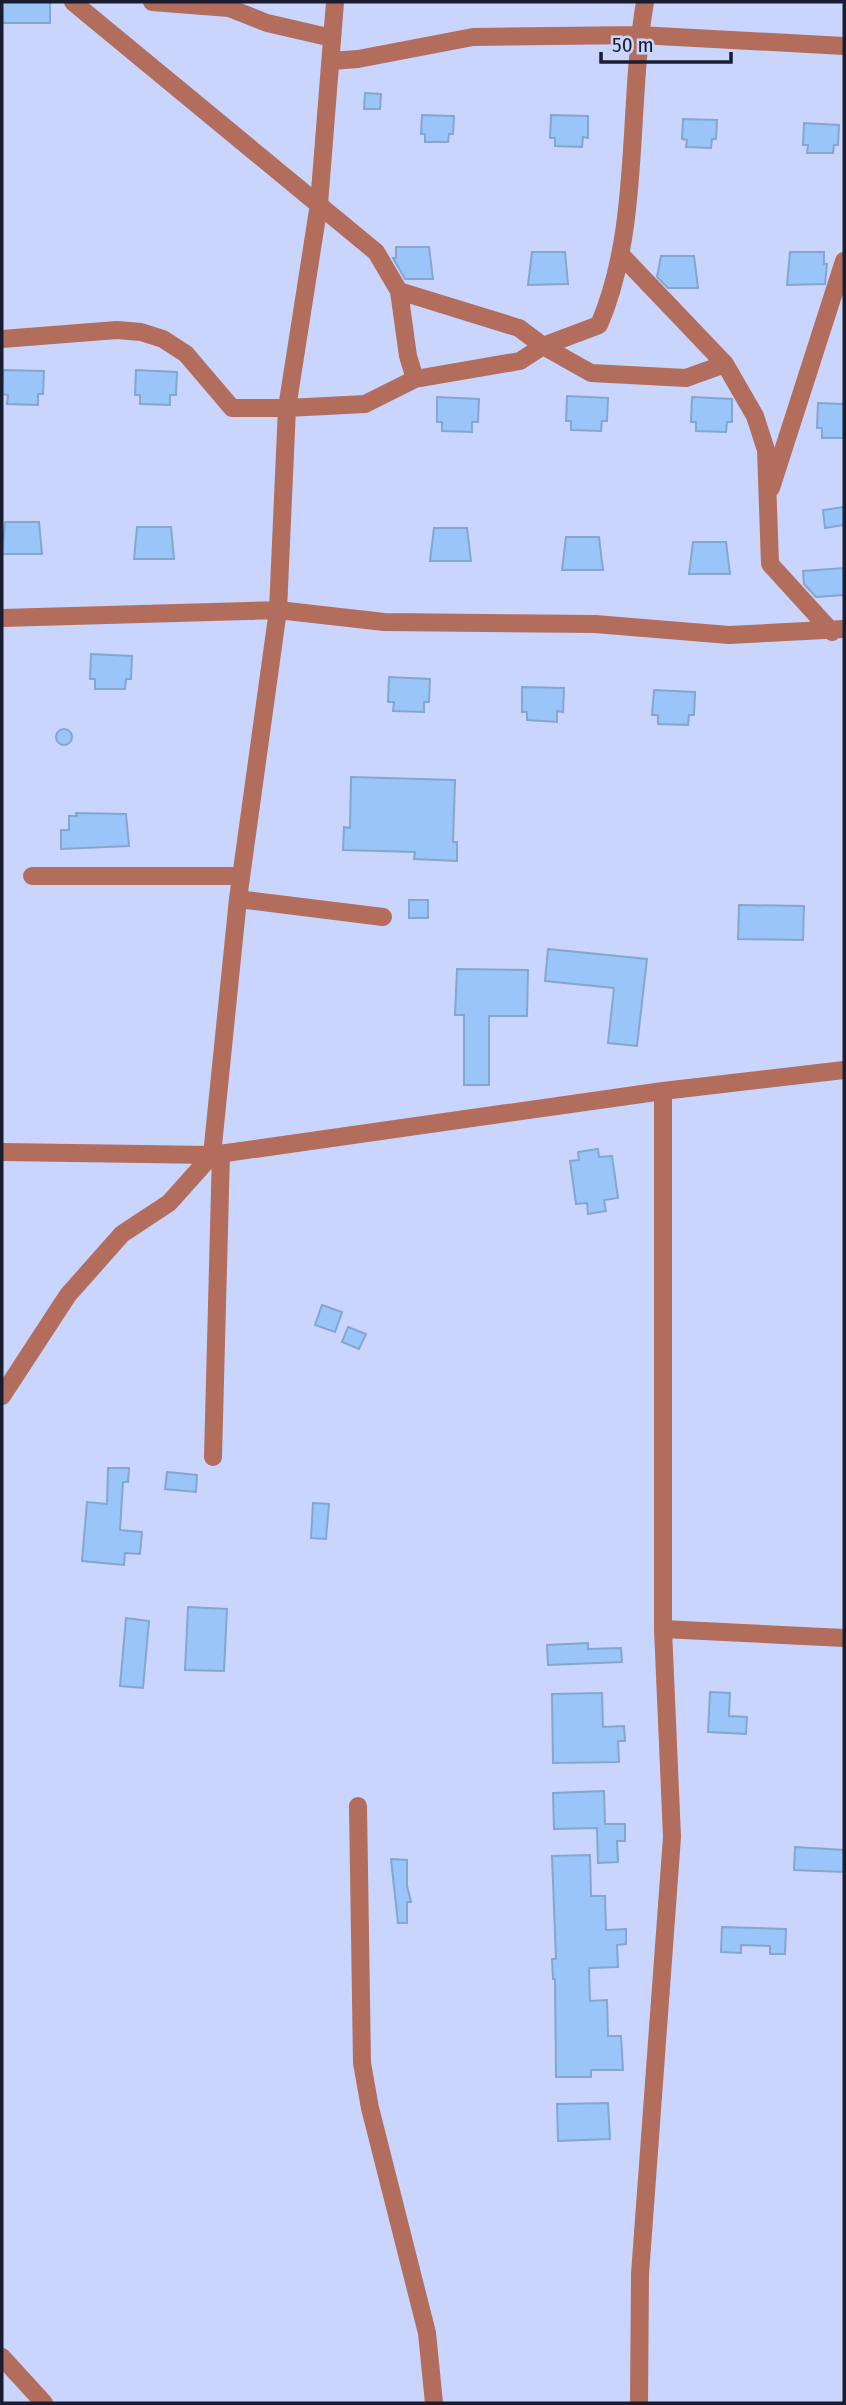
<svg xmlns="http://www.w3.org/2000/svg" width="846" height="2405" font-family="'Fira Sans Condensed',sans-serif">
	<style>
		.building { fill: #9ac5f8; stroke: #84a6cf; stroke-width: 2 }
		.lines { fill: none; stroke-linecap: round; stroke-linejoin: round }
		.minor { stroke: #b26d5d; stroke-width: 18 }
	</style>
	<rect width="100%" height="100%" fill="#cad5fd"/>
	<!-- building -->
	<path class="building" d="M2 2H50V23H2Z
		M365 93 381 94 380 109H364Z
		M422 115 454 116 453 134H449L448 142H425V134H421Z
		M551 115 588 116V138L583 137 582 147 555 146V138H550Z
		M683 119 717 120 716 139H712L711 148 686 147 687 140 682 139Z
		M804 123 839 125 838 145H834L833 153H807L808 145H803Z
		M396 247H429L433 279H405L393 258H396Z
		M532 252H565L568 284 528 285Z
		M790 252H824V264H827L825 284 787 285Z
		M661 256H694L698 288H668L657 277Z
		M3 370 44 371 43 394H38V405L7 404 8 395 2 394Z
		M136 370 177 372 176 395H170V405L140 404V395H135Z
		M567 396 608 398 607 421H602L601 431 571 430V421H566Z
		M437 397 479 399 478 422H472V432L442 431V422H437Z
		M692 397 732 399V422H727L726 432 696 431V422H691Z
		M818 403 844 404V438H822V428H817Z
		M844 507V525L825 528 823 510Z
		M5 522H39L42 554H2Z
		M137 527H171L174 559H134Z
		M434 528H467L471 561H430Z
		M566 537H599L603 570H562Z
		M693 542H726L730 574H689Z
		M844 568V595L816 597 804 584 803 571Z
		M91 654 132 656 131 679H126L125 689H95V679H90Z
		M389 677 430 679 429 702H424V712L393 711 394 702H388Z
		M522 687 564 688 563 712 557 711V722L527 720V712H522Z
		M654 690 695 692 694 715H689L688 725 658 724V715H652Z
		M56 737a8 8 0 1 1 16 0a8 8 0 1 1-16 0Z
		M351 777 455 780 453 842H457V861L414 859 415 852 343 850 344 827 350 828Z
		M76 813 126 814 129 846 61 849V830H69V816H77Z
		M409 900H428V918H409Z
		M739 905 804 906 803 940 738 939Z
		M548 949 647 959 637 1046 608 1043 614 988 545 981Z
		M457 969 528 970 527 1016H489V1085H464V1015H455Z
		M598 1149 599 1157 612 1156 618 1198 604 1200 606 1211 588 1214 587 1203 576 1204 570 1161 579 1160 578 1152Z
		M322 1305 342 1312 335 1332 315 1325Z
		M348 1327 366 1334 359 1349 342 1342Z
		M108 1468H129L128 1482H123L120 1530 142 1532 140 1554 125 1553 124 1565 82 1561 87 1502 107 1504Z
		M167 1472 197 1475 196 1492 165 1489Z
		M313 1503 329 1504 326 1539 311 1538Z
		M188 1607 227 1609 224 1671 185 1670Z
		M126 1618 149 1621 143 1688 120 1686Z
		M588 1643V1649L621 1648 622 1662 548 1665 547 1645Z
		M710 1692 730 1693 729 1716 747 1717 746 1734 708 1732Z
		M602 1693 603 1727 624 1726 625 1741H618L619 1762 553 1763 552 1694Z
		M604 1791 605 1824H625V1841H617L618 1862 598 1863 597 1828 554 1829 553 1793Z
		M795 1847 844 1850V1872L794 1870Z
		M590 1855 591 1896H605L606 1930 626 1929V1944L617 1945 618 1967 589 1968 590 2001 607 2000 608 2036H621L623 2070H591V2077H556L555 1979H553L552 1959H556L552 1856Z
		M391 1859 407 1860V1886L411 1902H407V1923H398Z
		M722 1927 786 1929 785 1954H770V1946L741 1945V1953L721 1952Z
		M608 2103 610 2139 558 2141 557 2104Z"/>
	<g class="lines">
		<!-- minor -->
		<path class="minor" d="M73 2 376 252 399 291 408 356 415 379
			M152 2 229 8 267 23 332 38
			M331 61 358 59 473 37 639 35 844 46
			M622 256 725 364 755 416 766 450 770 564 832 632
			M399 291 519 328 543 346 591 373 686 378 725 364
			M2 339 117 330 141 332 163 339 186 354 232 408H287L365 404 415 379 520 361 543 346 599 325C641 228 627 106 645 2
			M771 488 844 261
			M2 618 278 610 384 622 595 624 729 635 844 629
			M32 876H241
			M238 899 383 917
			M2 1152 212 1155 663 1091 844 1070
			M2 1396 68 1295 122 1234 169 1203 212 1155 238 899 278 610 287 408 319 204 335 2
			M213 1457 221 1153
			M663 1629 844 1638
			M358 1806 362 2063 370 2108 427 2333 434 2403
			M2 2357 44 2403
			M639 2403 640 2274 672 1837 663 1629V1091"/>
	</g>
	<!-- border -->
	<rect width="846" height="2405" fill="none" stroke="#191d2f" stroke-width="7"/>
	<!-- scale -->
	<path d="M601 52v10h130v-10" fill="none" stroke="#191d2f" stroke-width="3.5"/>
	<text x="612" y="52" font-size="21" fill="#191d2f" stroke="#cad5fd" stroke-width="5" paint-order="stroke">50 m</text>
</svg>
